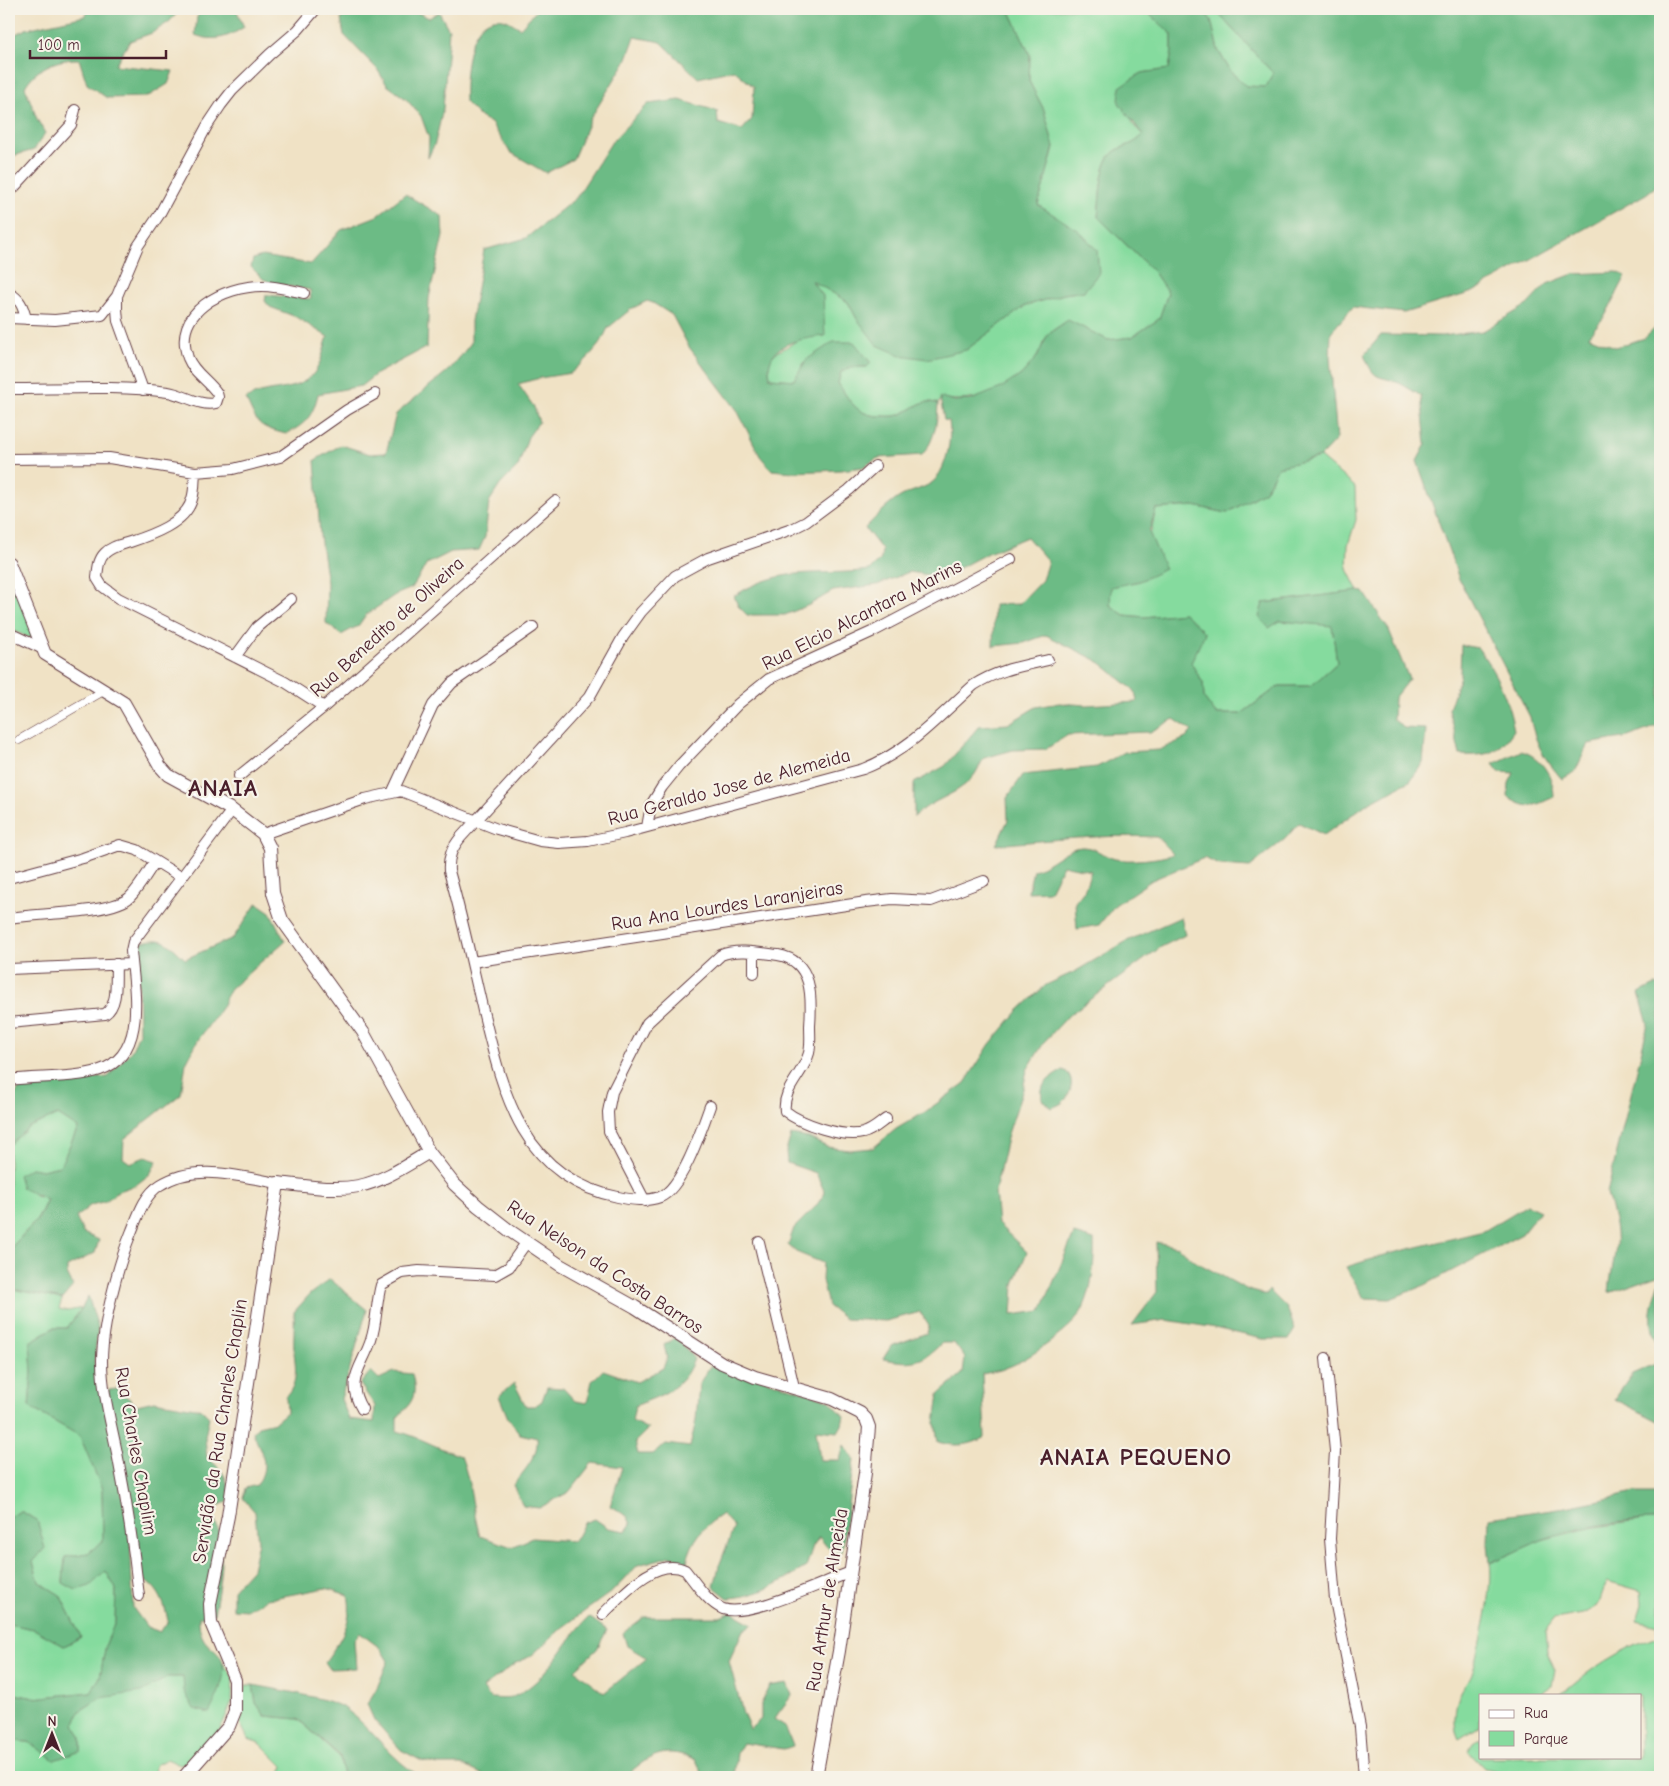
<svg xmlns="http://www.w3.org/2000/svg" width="1669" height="1786" font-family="'Comic Neue',sans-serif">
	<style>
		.green { fill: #85db9e; stroke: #687d64 }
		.forest { fill: #6cbb85; stroke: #5b6d58 }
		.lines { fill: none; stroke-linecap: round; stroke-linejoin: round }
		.pedestrian-casing { stroke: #633c42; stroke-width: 9 }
		.minor-casing { stroke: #633c42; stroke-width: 12 }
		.tertiary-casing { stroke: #633c42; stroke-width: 14 }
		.pedestrian { stroke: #fff; stroke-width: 8 }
		.minor { stroke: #fff; stroke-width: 10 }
		.tertiary { stroke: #fff; stroke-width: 12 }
		.labels { text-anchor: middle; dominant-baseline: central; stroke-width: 4.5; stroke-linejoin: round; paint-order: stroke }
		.street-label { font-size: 19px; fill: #4a1f2b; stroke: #f7f3e8 }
		.district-label { font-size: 24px; font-weight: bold; letter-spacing: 1px; fill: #4a1f2b; stroke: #f7f3e8 }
	</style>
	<rect width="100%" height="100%" fill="#f7f3e8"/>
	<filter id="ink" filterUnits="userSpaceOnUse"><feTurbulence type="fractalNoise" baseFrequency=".02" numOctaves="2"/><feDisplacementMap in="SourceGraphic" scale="10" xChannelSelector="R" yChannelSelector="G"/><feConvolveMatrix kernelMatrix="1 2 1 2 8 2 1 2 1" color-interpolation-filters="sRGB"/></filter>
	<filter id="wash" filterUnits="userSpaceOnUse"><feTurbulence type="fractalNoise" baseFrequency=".0096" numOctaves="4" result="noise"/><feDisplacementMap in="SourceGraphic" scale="20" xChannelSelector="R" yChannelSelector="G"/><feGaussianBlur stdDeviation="1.12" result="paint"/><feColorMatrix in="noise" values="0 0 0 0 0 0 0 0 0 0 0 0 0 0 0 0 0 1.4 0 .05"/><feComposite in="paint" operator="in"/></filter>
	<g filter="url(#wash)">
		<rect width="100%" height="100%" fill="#f0e2c5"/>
		<!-- green -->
		<path class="green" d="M1009 9H1148L1149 14 1172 34V51L1169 69 1141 73 1132 123 1143 135C1132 147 1122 145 1113 153 1100 163 1100 201 1098 217L1154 272 1168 293 1159 319 1132 337 1108 340 1068 321C1062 325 1053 329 1049 334 1043 340 1041 351 1036 358 1015 388 976 406 941 398L938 404C921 397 914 410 898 415 894 417 887 416 883 416 858 417 850 402 838 383L841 372 851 367H867L806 360 794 380 770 378C765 347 781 355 798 339 807 331 817 307 823 296L810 279 848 302 857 319 966 350 1025 306 1064 294 1084 291 1050 214 1038 205 1054 147 1044 110 1029 81 1030 55Z
			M1202 9H1214L1273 73 1267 87 1246 86 1231 72 1218 50 1211 20Z
			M1320 457 1355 487 1356 520 1348 545 1347 569 1358 591 1263 603 1280 621 1332 625 1337 663 1311 686H1279L1241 714H1216L1204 698 1203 683 1191 663 1184 613 1144 617 1124 615 1110 605V587L1140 581 1156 509 1194 506 1227 513 1265 491 1277 467Z
			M9 564 40 642 9 629Z
			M58 1115 78 1128 60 1166 42 1170 31 1168 35 1196 47 1199 38 1218 9 1250V1145L29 1127Z
			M12 1289 62 1299 59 1309 68 1311 82 1308 67 1328H53L30 1342 32 1372 29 1407 80 1436 102 1489 103 1541 88 1553 65 1557 63 1582 76 1590 106 1571 116 1589 115 1622 106 1644 100 1677 91 1692 34 1698 9 1693V1624L34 1629 64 1646 81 1637 60 1595 39 1582 33 1562 37 1520 20 1511 9 1518V1291Z
			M1646 1520H1660V1775L1642 1777 1524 1776 1484 1768 1468 1751 1473 1743 1480 1738V1757H1640V1695H1560C1588 1670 1622 1648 1657 1636V1625L1637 1620 1642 1604 1641 1591 1607 1581 1600 1601 1588 1613 1555 1619 1545 1632 1547 1653 1555 1669 1552 1686 1540 1695H1480V1726L1459 1739C1453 1728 1454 1706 1460 1694 1463 1686 1471 1679 1473 1670 1481 1644 1494 1590 1490 1563L1541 1540 1589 1528Z
			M223 1663 233 1677 232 1702 218 1735 189 1760 180 1765 167 1759 155 1765 154 1777 9 1776V1741L29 1742 54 1759 81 1751V1738L74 1725 80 1711 100 1698 147 1688 168 1677H184L221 1689Z
			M246 1685H253L256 1703 265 1716 298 1719 340 1757 343 1777H280L283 1766 260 1743 248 1739 240 1723Z"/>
		<!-- forest -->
		<path class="forest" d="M90 9H181L169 22 152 33 130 41 115 65 173 71 168 84 147 97 107 98 87 84 79 59C59 58 35 68 25 87L37 119 45 133 34 150 9 157V37L26 29 85 16Z
			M203 9H236L244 27C228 38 213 42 195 35L197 17Z
			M352 9H410L429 18 439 12 449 30 443 109 435 143 428 158 429 138 421 116 406 99 387 85 377 69 344 35 341 19Z
			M538 9H1009L1030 55 1029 81 1044 110 1054 147 1038 205 1078 230 1097 250 1099 273 1084 291 1064 294 1025 306 966 350 927 359 900 355 877 345 857 319 848 302 811 280 823 296 825 336C798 339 763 344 770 378L794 380 806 360 833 342H854L871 363 867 367H851L841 372 838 383C850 402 858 417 883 416 887 416 894 417 899 415 914 410 921 397 938 404 937 423 935 440 922 455L878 458 863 467 841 470 793 472 772 470 760 456 737 410 689 347 672 315 653 303 647 301 631 309 608 328 601 342 587 359 571 373 540 378 518 384 534 407 539 422 528 437 518 467 500 485 489 502 485 537 479 550 451 552 427 564 412 588 395 595 366 615 358 626 341 635 326 623 327 583 320 536 315 460 341 445 370 454 386 453 396 414 451 368 471 343V321L484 250 526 238 576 198 613 140 648 104 680 100 717 111 718 123 742 130 752 119 754 87 734 70 698 78 661 42 635 37 626 61 590 119 573 159 546 173 510 152 491 123 480 117 465 102C464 79 466 13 503 19 508 20 515 25 520 28Z
			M1148 9H1202L1211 20 1218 50 1231 72 1246 86 1266 87 1273 73 1214 9H1660V183L1646 194 1473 292 1404 313 1353 307 1331 332 1330 358 1337 439 1320 457 1278 467 1265 491 1227 513 1194 506 1156 509 1149 532 1165 569 1140 581 1111 587 1110 605 1124 615 1144 617 1184 613 1205 633 1191 663 1203 683 1204 698 1216 714H1241L1279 686H1311L1337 663 1332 626 1280 621 1269 628 1259 617 1263 603 1358 591 1364 592 1389 630 1409 679 1394 698 1393 719 1404 728 1426 729 1423 763 1410 781 1368 803 1324 835 1299 823 1285 839 1250 867 1220 865 1204 858 1152 880 1115 905 1099 925 1077 929 1075 902 1084 891 1091 871 1063 865 1050 891 1028 892 1033 870C1050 866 1066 847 1082 847 1096 847 1103 856 1115 859 1128 862 1161 859 1173 854L1157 837C1103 834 1050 840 996 845L1008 820 1007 798 1023 775 1097 767 1125 752 1159 750 1186 738 1192 731 1174 719 1150 732 1068 735 1046 749 1013 750 984 758C980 764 977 773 971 779 956 796 930 800 914 817V783L945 766 979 726 1008 724 1036 707 1059 703 1086 705 1137 702 1135 691 1098 661 1046 635 1024 643 993 646 994 605 1019 604 1042 580 1048 561 1027 537 986 554 942 577 909 572 877 585 833 591 809 605 785 615H747L738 606 734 596C784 564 817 577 870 570L881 559 882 550 865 528C876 517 887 505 900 497 910 491 927 488 935 480 947 466 952 439 949 421L944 420 940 397 955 401 971 400 1001 388 1021 375 1037 357 1048 334 1068 320 1108 340 1132 337 1159 319 1168 293 1154 272 1098 217C1100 201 1100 163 1113 153 1122 145 1132 147 1143 135L1119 103 1120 87 1141 73 1169 69 1172 51V34L1149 14Z
			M405 194 442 216 443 236 429 298 427 347 376 374 361 386 318 394C313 416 306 424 286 434 258 427 257 424 246 399 266 386 297 394 314 373 321 365 324 347 328 337L296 317 270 307 265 301 266 295 311 299 310 290 272 283 263 279 251 267 253 259 262 256 311 264 341 230 377 216Z
			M1617 272 1626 276 1605 316 1588 336 1615 347 1645 338 1660 323V725L1628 737 1588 744 1575 772 1562 779C1543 757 1536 745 1530 717L1459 579 1417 461 1426 444 1421 396C1415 392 1408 388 1401 384 1377 373 1376 384 1364 355L1381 335 1442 336 1483 331 1527 305 1547 284 1573 274Z
			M1461 645 1478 648C1497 674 1508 698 1514 730 1498 754 1489 756 1460 755L1449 709 1460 676Z
			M1521 751C1541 756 1554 777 1554 797 1532 807 1529 810 1508 797L1509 783 1514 773 1499 772 1493 764Z
			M257 903 270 912 285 941 229 990 222 1007 198 1040 186 1063 181 1094 124 1139 123 1158 130 1163 145 1157 157 1161 150 1174 136 1185 118 1191 106 1201 91 1205 76 1217 83 1233 99 1240 95 1253 67 1267V1274L73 1286 62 1299 12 1289 9 1291V1250L38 1219 47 1200 22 1188 18 1175 31 1168 42 1170 60 1166 78 1128 58 1115 29 1127 9 1145C9 1121 6 1103 22 1085L108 1077 132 1050 139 1033 138 943C164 936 166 941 185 959L233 938Z
			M1181 917 1185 935 1161 947 1069 1015 1045 1041 1027 1070 1023 1089 1008 1134 995 1191 998 1224 1027 1252 1014 1284 1012 1315 1041 1311 1074 1234 1094 1240C1095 1263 1092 1299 1077 1318 1065 1333 1026 1361 1008 1367 1000 1371 991 1372 982 1374L985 1437C970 1446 954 1447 938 1442L935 1423 939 1394 963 1373 965 1358 954 1343H942C921 1364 912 1364 883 1359L891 1346 927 1333 929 1326 920 1312 886 1321 845 1319 828 1306 822 1280 823 1263 796 1252 788 1245 794 1228 816 1206 825 1193 816 1173 787 1163 786 1151 791 1135 809 1138 827 1147 849 1150 873 1148 896 1129 925 1112 965 1083 990 1044 1019 1010 1046 985 1076 971 1127 941Z
			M1655 985 1660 986V1275L1609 1293C1610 1277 1614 1262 1616 1246 1618 1229 1611 1209 1607 1193L1648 1024 1639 993Z
			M1063 1070C1076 1075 1072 1094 1063 1102 1060 1105 1055 1106 1052 1108L1042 1099C1040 1082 1049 1079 1063 1070Z
			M1527 1205 1540 1211 1522 1234 1425 1285 1390 1299 1364 1298 1346 1267 1388 1254 1484 1231Z
			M1156 1242 1178 1247 1196 1262 1248 1290 1267 1295 1269 1290 1287 1308 1295 1329 1289 1339H1263L1210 1327 1166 1320 1132 1325 1157 1292Z
			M330 1279 367 1310 341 1399 349 1419 374 1422 375 1406 360 1384 371 1371 379 1379 394 1372 412 1374C418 1397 412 1402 397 1418V1431C420 1437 439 1449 461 1456 471 1482 472 1509 480 1536L512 1547 532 1538 573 1541 578 1535 584 1523 595 1519 608 1528 626 1531 631 1524 627 1516 610 1506 622 1467 592 1463 569 1492 539 1508 523 1506 513 1485C524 1471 539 1456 537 1438L520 1434 508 1418 499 1396 514 1383 526 1406H535L542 1401 547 1387 563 1388 575 1401 587 1403 592 1381 603 1370 637 1382 663 1368 667 1358 664 1345 676 1337 694 1359C682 1390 663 1394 635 1406L632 1421 648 1429 635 1442 638 1454H653L666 1444 690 1447 696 1420 699 1384 710 1366 728 1368 829 1400 844 1416 842 1425 838 1432 816 1430 820 1460H840L844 1445 854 1459 842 1552 828 1548 819 1537 813 1546 806 1567C781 1582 758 1597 728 1598L714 1587 719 1566 734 1527 722 1514C704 1526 691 1541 687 1562L671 1556 638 1565 614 1590 563 1627 531 1656 516 1663 483 1688 490 1698C497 1698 507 1700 513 1697 549 1680 562 1644 589 1617L607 1630 597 1649 575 1670 604 1693 647 1658 627 1646 623 1633 644 1617H720L732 1612 753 1624 743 1630 729 1661 743 1714 750 1729 761 1719V1704L769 1686 787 1683 792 1695 774 1719 785 1726 793 1746 784 1749 743 1743 737 1753 734 1777H704L696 1760C667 1746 651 1754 628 1774L629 1777H586L583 1774V1777H488L462 1765H438L422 1761 401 1750 374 1720 367 1704 377 1688 388 1661 380 1648 360 1633 354 1640 356 1668 330 1669 325 1662C340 1640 354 1622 348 1595L326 1588 267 1599 247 1610 233 1609V1590L252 1569 258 1542 255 1512 243 1498 245 1488 257 1485C271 1463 261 1454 253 1432L258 1426 275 1422 287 1412 286 1397C298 1383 296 1369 294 1352 293 1340 295 1325 294 1312L310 1294Z
			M1660 1281V1347C1646 1324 1652 1306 1660 1281Z
			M88 1296 98 1327 94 1363 105 1405 130 1538 133 1608 147 1627 160 1632 168 1621C164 1600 158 1587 139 1576L108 1390 117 1389 137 1405 154 1401 201 1409 209 1417 205 1437 207 1458C226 1472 227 1478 230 1500L210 1510C228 1540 220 1581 214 1614L199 1617C198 1650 220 1646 223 1664 226 1681 216 1699 209 1713L194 1709 184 1691 183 1677H168L142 1692 100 1698 80 1711 74 1725 81 1738V1751L54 1760 29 1742 9 1741V1693L34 1698 91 1692 100 1677 106 1644 115 1622 116 1589 106 1571 90 1586 76 1590 63 1583 65 1557 88 1553 103 1541 102 1489 80 1436 29 1407 32 1372 30 1342 53 1328H67L82 1308Z
			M1660 1362V1422L1615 1399 1632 1374Z
			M1635 1493H1660V1520C1629 1519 1569 1529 1539 1541 1523 1548 1506 1556 1490 1563L1488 1544 1489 1518 1566 1507Z
			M20 1511 37 1520 45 1548 33 1562 39 1582 60 1595 81 1637 64 1646 34 1629 9 1624V1518Z
			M253 1685C274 1689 332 1698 347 1710 375 1731 390 1759 421 1777H343L340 1756 298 1719 265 1716 256 1703Z"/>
	</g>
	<g filter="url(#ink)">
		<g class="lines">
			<defs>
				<path id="pedestrian" d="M19 740 105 690"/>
				<path id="minor" d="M9 193 71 125 75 110
					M9 293C20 299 23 306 26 319
					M9 318 55 320 102 315 117 296
					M9 389C59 389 119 385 168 392 183 394 200 407 216 403L218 397 217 393C208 380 194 373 188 358 171 312 224 286 262 286 276 286 290 290 304 293
					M143 390 118 321 117 309V296L138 246 159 215 207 126 221 105 232 91 270 54 298 30 316 9
					M9 459 109 458 195 472 233 469 280 457 347 410 375 394
					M195 472C194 481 195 490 192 499 186 523 151 535 130 542 121 545 112 546 105 553 98 560 98 569 97 578L102 586 118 598 285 682 324 707
					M9 633 41 648
					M235 657 257 627 291 599
					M239 776 324 707 555 501
					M393 791 433 705 452 683 533 627
					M647 827 651 805 662 787 679 766 738 704 769 679 876 630 1011 559
					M263 834 365 799 401 791 497 829 540 841 559 843 588 841 625 833 863 769C908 752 939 716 974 685 997 670 1022 666 1048 660
					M9 878 83 858 120 845 137 850 181 877
					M9 918C35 913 113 914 130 897 140 887 147 873 155 862
					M754 954V973
					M472 962 866 902 892 899 931 901 984 881
					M9 969 132 964
					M9 1023 105 1014C119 1005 115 980 116 964
					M9 1080C36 1076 75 1079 100 1070 148 1054 134 989 131 951L133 942 232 810
					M710 1106C702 1128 682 1189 660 1197 646 1202 632 1200 618 1197 522 1178 503 1093 483 1011 472 964 462 917 449 871 448 857 452 848 461 837L590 696 623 637 641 612 675 576 708 558 792 529 806 522 849 490 875 466
					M645 1201 609 1131 608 1112 612 1092 647 1023 721 955C737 948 761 953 778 955 813 961 812 997 810 1026 810 1035 811 1045 809 1053 803 1075 782 1089 785 1111 801 1124 843 1138 863 1133 872 1131 879 1124 886 1119
					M759 1242 794 1387
					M1326 1358 1335 1451 1330 1539 1335 1600 1360 1727 1364 1777
					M362 1409C344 1380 363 1366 371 1340 377 1322 376 1303 381 1285L402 1273 419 1271 495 1275 509 1267 526 1243
					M139 1596C134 1549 127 1504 118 1458 112 1426 102 1393 102 1361 102 1326 118 1265 131 1233 138 1216 144 1195 160 1185 195 1162 241 1177 278 1183
					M603 1614C623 1595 655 1556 685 1570 695 1582 708 1603 723 1609 749 1618 823 1582 851 1572"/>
				<path id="tertiary" d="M9 563 45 654 124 703 160 766 168 775 232 810 263 834 270 848 273 893 282 920 363 1032 429 1152 454 1184 478 1206 510 1231 560 1265 635 1307 722 1363 755 1377 832 1399 860 1413 866 1419 869 1427 865 1473 839 1651 816 1777
					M184 1777 229 1726 235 1711V1680L211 1623 210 1604 228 1516 278 1183C305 1186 333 1191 359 1186 384 1181 407 1165 429 1152"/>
			</defs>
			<!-- pedestrian casing -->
			<use href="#pedestrian" class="pedestrian-casing"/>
			<!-- minor casing -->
			<use href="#minor" class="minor-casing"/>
			<!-- tertiary casing -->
			<use href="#tertiary" class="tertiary-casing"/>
			<!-- pedestrian -->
			<use href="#pedestrian" class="pedestrian"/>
			<!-- minor -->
			<use href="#minor" class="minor"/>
			<!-- tertiary -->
			<use href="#tertiary" class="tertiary"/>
		</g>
	</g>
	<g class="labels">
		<!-- street labels -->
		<g class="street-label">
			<text transform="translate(862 615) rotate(-27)">Rua Elcio Alcantara Marins</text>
			<text transform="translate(387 627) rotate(-42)">Rua Benedito de Oliveira</text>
			<text transform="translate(729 787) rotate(-15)">Rua Geraldo Jose de Alemeida</text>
			<text transform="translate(727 906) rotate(-9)">Rua Ana Lourdes Laranjeiras</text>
			<text transform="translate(605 1267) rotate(33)">Rua Nelson da Costa Barros</text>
			<text transform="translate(220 1431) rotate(-81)">Servidão da Rua Charles Chaplin</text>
			<text transform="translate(136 1451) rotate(80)">Rua Charles Chaplim</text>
			<text transform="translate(827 1600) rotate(-81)">Rua Arthur de Almeida</text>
		</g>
		<!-- district labels -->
		<g class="district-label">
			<text x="223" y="788">ANAIA</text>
			<text x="1136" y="1457">ANAIA PEQUENO</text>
		</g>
	</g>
	<!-- margin -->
	<rect width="1669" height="1786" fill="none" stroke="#f7f3e8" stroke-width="30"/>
	<!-- legend -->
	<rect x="1479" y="1694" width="162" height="65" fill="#f7f3e8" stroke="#b29e9c"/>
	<rect x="1489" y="1710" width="25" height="8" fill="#ffffff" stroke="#b29e9c"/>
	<text x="1524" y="1718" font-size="15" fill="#4a1f2b">Rua</text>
	<rect x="1489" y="1731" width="25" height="15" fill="#85db9e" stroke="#b29e9c"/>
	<text x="1524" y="1744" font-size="15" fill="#4a1f2b">Parque</text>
	<!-- north arrow -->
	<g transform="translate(52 1734)" stroke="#f7f3e8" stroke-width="4" paint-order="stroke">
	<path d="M0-4L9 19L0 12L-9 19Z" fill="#4a1f2b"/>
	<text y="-8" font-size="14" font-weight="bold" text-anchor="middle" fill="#4a1f2b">N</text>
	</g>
	<!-- scale -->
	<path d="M30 50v8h136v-8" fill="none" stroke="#4a1f2b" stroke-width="2.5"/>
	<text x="38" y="50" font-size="15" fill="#4a1f2b" stroke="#f7f3e8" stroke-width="4" paint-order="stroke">100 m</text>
</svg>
